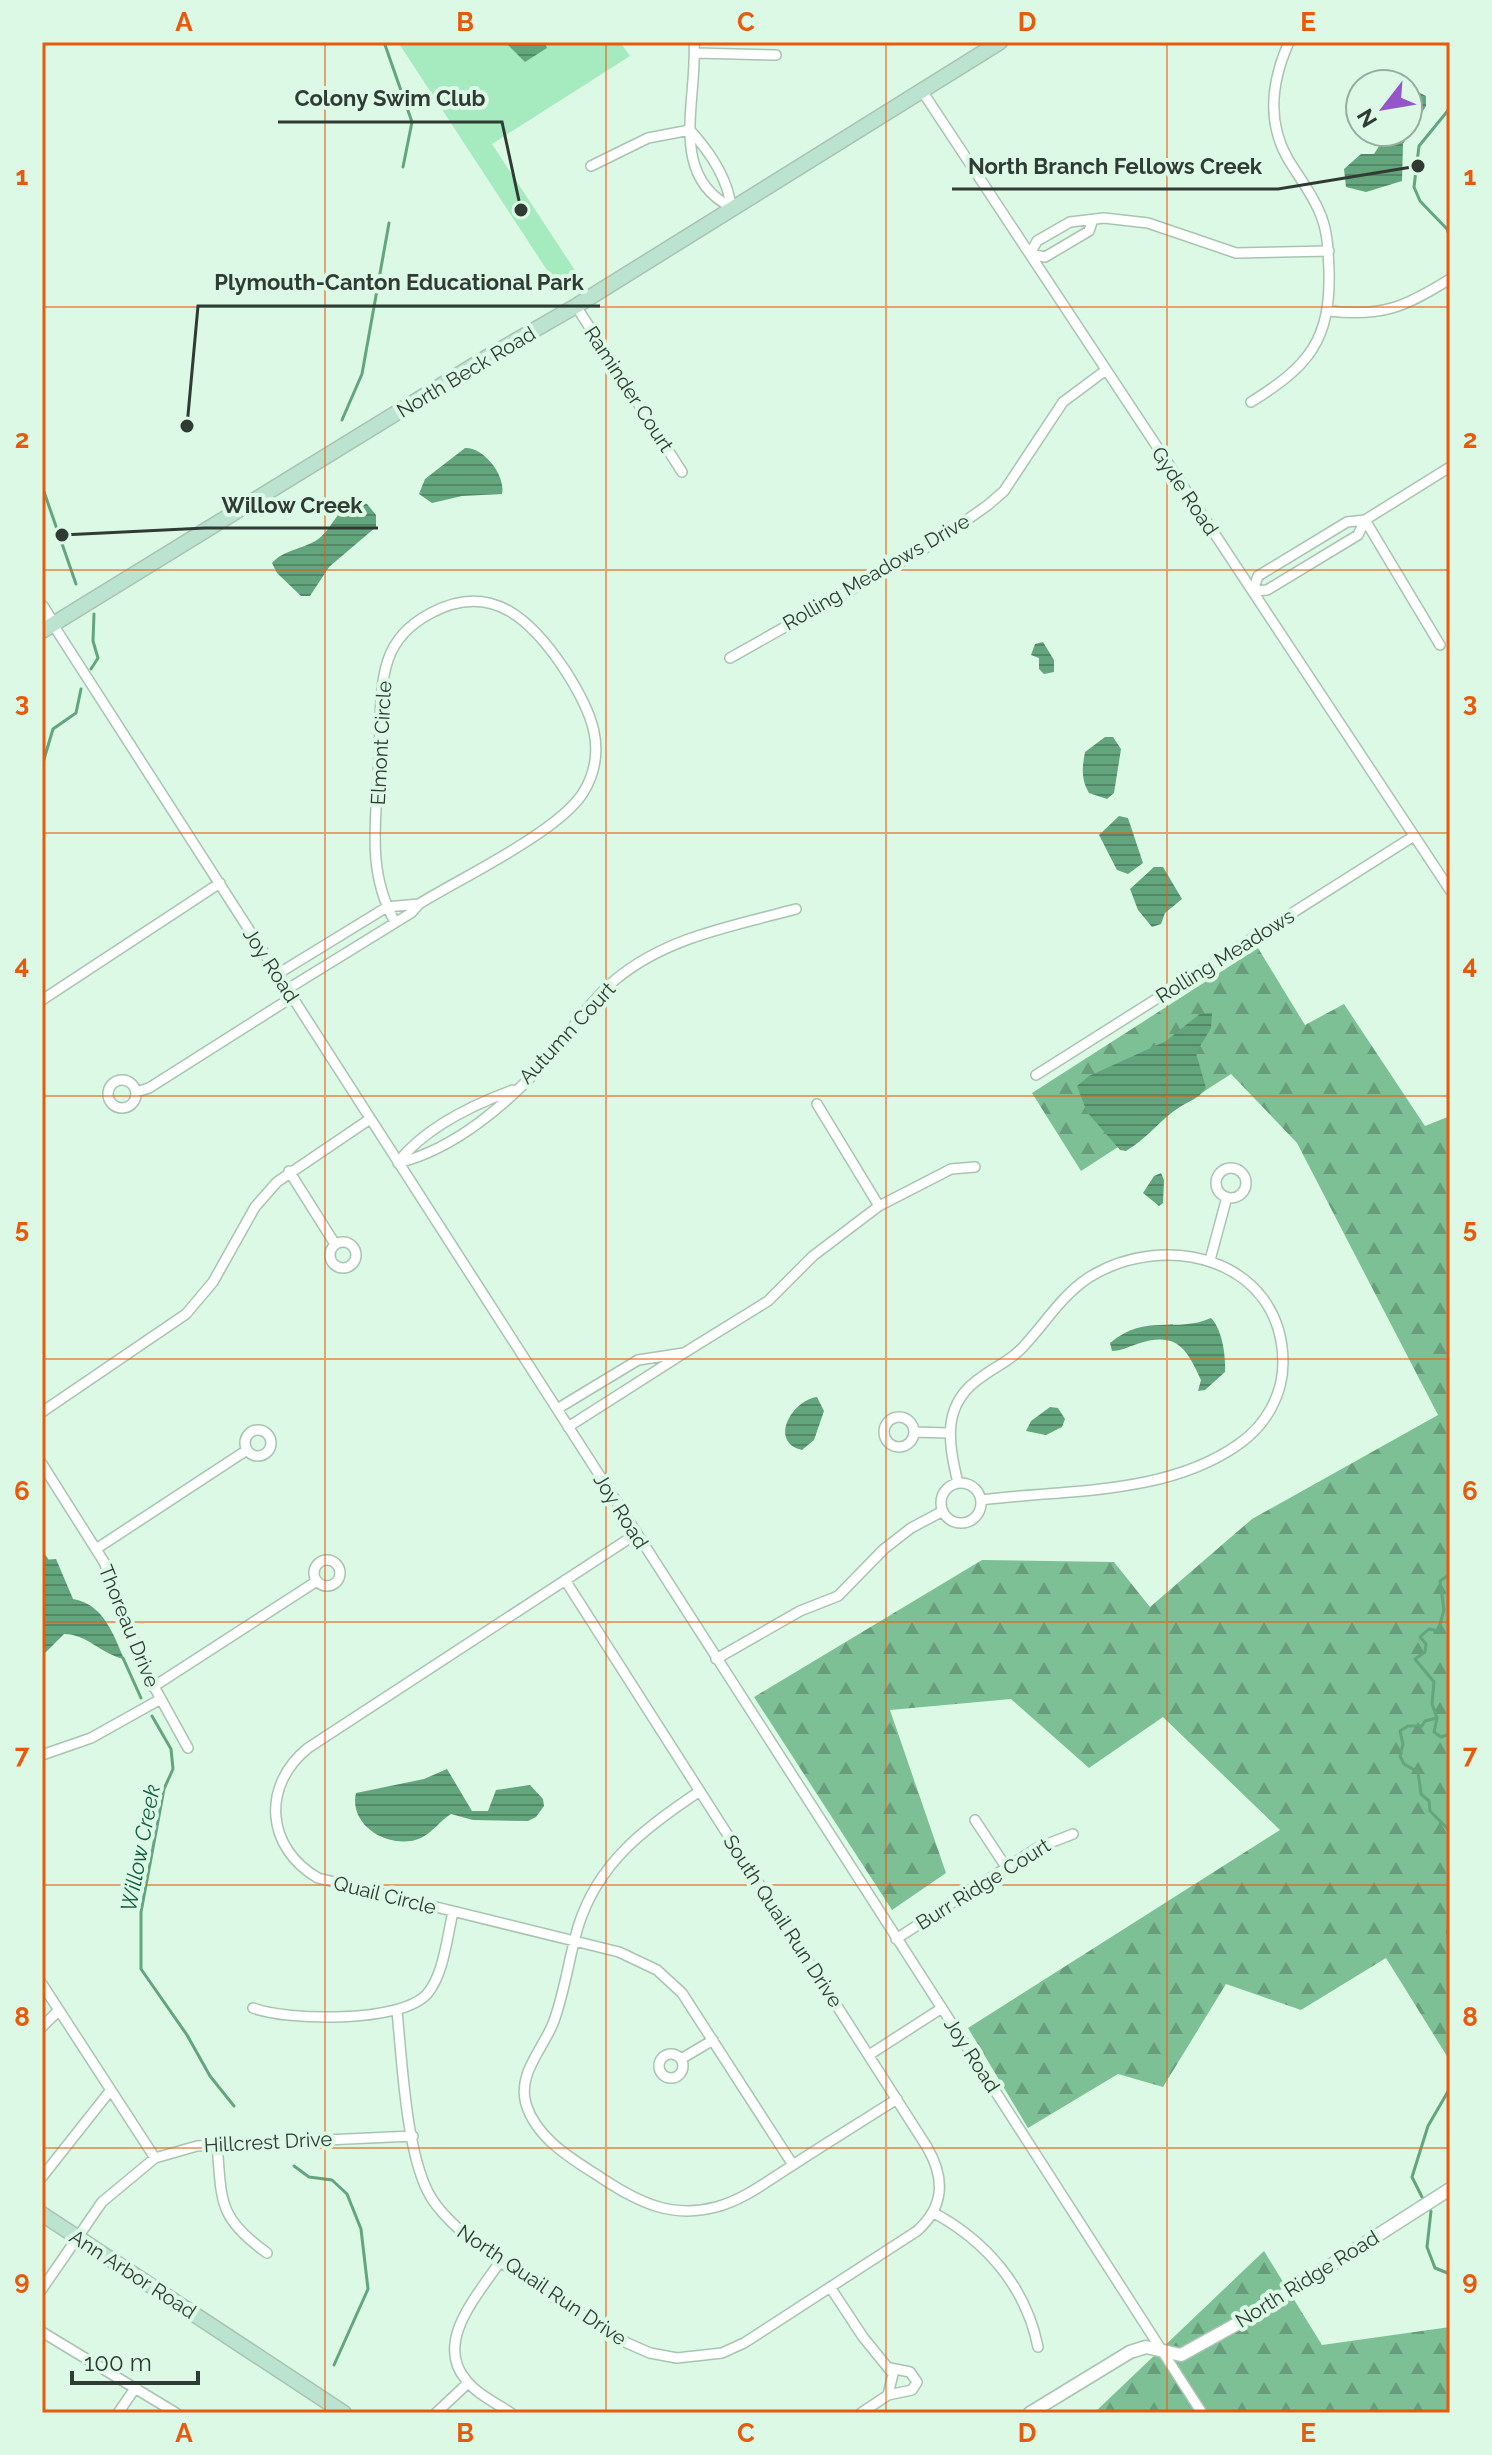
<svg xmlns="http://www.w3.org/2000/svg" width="1492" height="2455" font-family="Raleway,sans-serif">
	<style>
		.forest { fill: url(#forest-firs) }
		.garden { fill: #a6eabf }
		.water { fill: url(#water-rules) }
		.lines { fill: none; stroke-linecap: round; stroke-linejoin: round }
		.stream { stroke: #63a57d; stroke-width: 3 }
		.minor-casing { stroke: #a8c4b1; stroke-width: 12 }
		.tertiary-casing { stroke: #a8c4b1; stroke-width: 15 }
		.secondary-casing { stroke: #a8c4b1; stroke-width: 17 }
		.minor { stroke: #fff; stroke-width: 9 }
		.tertiary { stroke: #fff; stroke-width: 12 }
		.secondary { stroke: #bbe3d0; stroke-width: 14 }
		.grid { fill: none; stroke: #e8590c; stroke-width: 2; stroke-opacity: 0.55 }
		.labels { text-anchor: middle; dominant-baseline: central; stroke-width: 8; stroke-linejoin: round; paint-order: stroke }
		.street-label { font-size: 20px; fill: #303b34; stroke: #dcf9e5 }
		.water-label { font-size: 22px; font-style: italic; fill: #0f5e38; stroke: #dcf9e5 }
		.leader { fill: none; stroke: #303b34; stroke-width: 3 }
		.callout-dot { fill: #303b34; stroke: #dcf9e5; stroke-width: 3 }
		.callout-label { font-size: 22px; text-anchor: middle; font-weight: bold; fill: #303b34; stroke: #dcf9e5; stroke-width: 8; stroke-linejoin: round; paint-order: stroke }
		.neatline { fill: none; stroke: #e8590c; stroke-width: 3 }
		.grid-label { font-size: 26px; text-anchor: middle; font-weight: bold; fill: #e8590c }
	</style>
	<defs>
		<pattern id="forest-firs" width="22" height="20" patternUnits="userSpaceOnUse" patternTransform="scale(2)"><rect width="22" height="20" fill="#7dc096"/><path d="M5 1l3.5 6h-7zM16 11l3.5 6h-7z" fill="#679d7b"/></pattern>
		<pattern id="water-rules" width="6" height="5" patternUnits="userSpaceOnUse" patternTransform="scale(2)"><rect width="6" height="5" fill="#63a57d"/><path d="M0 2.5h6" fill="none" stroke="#528867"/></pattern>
	</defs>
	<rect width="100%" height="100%" fill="#dcf9e5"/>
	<!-- forest -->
	<path class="forest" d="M1258 948 1305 1025 1344 1004 1425 1126 1450 1116V2061L1386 1958 1301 2010 1226 1984 1163 2087 1118 2074 1028 2128 968 2028 1280 1830 1163 1717 1089 1768 1011 1699 890 1710 946 1873 892 1910 754 1697 982 1560 1114 1562 1150 1607 1252 1519 1438 1415 1297 1143 1231 1074 1081 1171 1032 1093Z
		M1264 2251 1322 2345 1450 2327V2413H1094Z"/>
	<!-- garden -->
	<path class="garden" d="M398 42H620L630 56 492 144 578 275 558 287Z"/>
	<!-- water -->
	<path class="water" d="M505 42H545L547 48 525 62Z
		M1416 91 1426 96V106L1403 144 1402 181 1366 192 1346 187 1344 169 1361 154H1374L1381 143 1377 132H1408V94Z
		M465 448C484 447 506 476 502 494L462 496 432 503 419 494 425 479Z
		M359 502 367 504 376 515V527L329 567 310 596H301L277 573 272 563C283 550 303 549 317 540 334 528 337 505 359 502Z
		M1043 642 1054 660V672L1044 674 1039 669V658L1031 655 1035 644Z
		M1105 737H1113L1121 749 1114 793 1107 799 1089 793C1081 779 1082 768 1085 752Z
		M1119 816 1128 818 1143 863 1128 874 1117 870 1099 835Z
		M1154 867H1163L1182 899 1165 913 1161 924 1152 927 1138 910 1130 889Z
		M1201 1013H1212L1211 1028 1196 1053 1206 1088C1197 1101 1187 1101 1175 1110 1158 1123 1145 1140 1126 1151L1120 1150 1087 1112 1077 1086 1089 1076 1166 1041Z
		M1161 1173 1164 1180 1163 1203 1159 1206 1143 1193 1154 1176Z
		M1211 1318C1222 1329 1226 1355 1225 1372L1205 1390 1198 1391 1201 1380C1186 1347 1176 1331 1137 1344 1128 1347 1121 1351 1112 1351L1110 1343C1147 1312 1175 1334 1211 1318Z
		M817 1397 824 1411 814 1440 802 1450C768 1442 792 1400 817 1397Z
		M1050 1407 1058 1408 1065 1419 1062 1427 1046 1435 1026 1431 1031 1421Z
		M56 1559 73 1599C103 1604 113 1633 124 1659 101 1654 87 1634 64 1634L42 1656V1560Z
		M447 1769 472 1811H488L496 1790 530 1785 543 1799 544 1806 536 1817 528 1821 473 1820 451 1814C440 1821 433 1832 421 1838 392 1851 348 1827 356 1793L424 1779Z"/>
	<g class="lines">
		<!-- stream -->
		<path class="stream" d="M384 42 412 122 403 167
			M1450 108 1419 146 1414 187 1420 201 1447 229 1450 238
			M342 420 362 374 389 223
			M42 486 76 584
			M91 669 98 658 93 641 94 614
			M42 766 53 729 76 713 81 689
			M42 1552 47 1560
			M123 1658 141 1698
			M152 1716 171 1749 173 1769 164 1789 141 1912V1969L187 2035 210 2076 234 2106
			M1437 1718 1432 1704 1434 1682 1415 1659 1425 1652 1426 1644 1420 1637 1429 1629 1438 1631 1444 1610 1440 1581 1450 1574
			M1437 1718 1425 1721 1422 1726H1408L1400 1731 1403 1744 1400 1756 1404 1764 1418 1772 1421 1794 1429 1801 1430 1811 1450 1831
			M1437 1718 1434 1732 1441 1737 1450 1734
			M1450 1928 1447 1932 1450 1939
			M1450 1949V1953
			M1450 2030V2046
			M294 2166 309 2177 332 2180 347 2194 361 2229 368 2289 334 2365
			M1422 2197 1412 2177 1428 2126 1450 2088
			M1431 2211 1427 2247 1435 2268 1450 2274"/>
		<defs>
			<path id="minor" d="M694 42C698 98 667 175 731 207
				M695 53 776 55
				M922 91 1450 890
				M690 130C709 151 728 179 731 207
				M591 166 648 138 690 130
				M1092 222 1089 231 1045 257 1030 254 1037 241 1070 222 1104 218 1148 223 1236 253 1329 251
				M576 306 682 472
				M1329 311C1383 317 1405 307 1450 279
				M1251 402C1309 366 1331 340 1329 270 1328 250 1328 230 1319 211 1311 192 1298 176 1288 159 1266 121 1272 80 1289 42
				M1365 520 1358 535 1267 590 1253 591 1258 576 1347 522 1365 520 1450 467
				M1365 520 1440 645
				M52 623 1202 2413
				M730 658 934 543 988 505 1004 491 1063 402 1106 370
				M276 975 387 907 419 904
				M286 990 411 913 419 904C461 878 558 832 583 793 610 749 590 709 565 670 533 622 493 580 431 613 412 623 395 639 388 660 378 690 381 726 379 757 377 816 365 869 395 922
				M42 1000 220 883
				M1036 1075 1414 836
				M108 1094a14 14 0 1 1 28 0a14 14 0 1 1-28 0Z
				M136 1092 149 1088 291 998
				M817 1104 879 1206
				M398 1162C425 1128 472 1105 513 1090
				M398 1163C455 1149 509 1103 547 1059 570 1033 588 1003 615 980 666 937 733 926 796 909
				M1216 1183a15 15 0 1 1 30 0a15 15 0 1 1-30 0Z
				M289 1171 335 1244
				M330 1255a13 13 0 1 1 26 0a13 13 0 1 1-26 0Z
				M1210 1260 1227 1197
				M684 1353 768 1301 813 1256 879 1206 951 1169 975 1167
				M557 1409 638 1360 684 1353 568 1427
				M42 1412 186 1314 213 1282 255 1207 277 1182 370 1119
				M884 1432a15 15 0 1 1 30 0a15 15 0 1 1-30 0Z
				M245 1443a13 13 0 1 1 26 0a13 13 0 1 1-26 0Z
				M914 1432 947 1433
				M42 1464 104 1562 146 1672 188 1748
				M958 1483C948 1441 941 1403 983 1376 996 1366 1010 1361 1022 1348 1045 1324 1060 1297 1088 1278 1165 1229 1282 1259 1283 1362 1283 1395 1266 1425 1239 1444 1166 1496 1065 1489 981 1500
				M941 1503a20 20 0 1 1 40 0a20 20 0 1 1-40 0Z
				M636 1534 308 1748C261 1786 266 1848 318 1878L619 1952 657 1970 682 1993 793 2165
				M96 1549 247 1450
				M314 1573a13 13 0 1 1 26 0a13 13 0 1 1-26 0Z
				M716 1659 800 1611 838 1596 884 1549 911 1528 943 1511
				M153 1687 317 1581
				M42 1755 91 1738 159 1700
				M700 1791C646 1827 598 1862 578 1927 569 1958 565 1990 554 2021 544 2048 517 2073 526 2104 537 2140 574 2160 603 2179 638 2202 672 2219 716 2207 743 2200 766 2182 790 2167 825 2144 861 2122 897 2099
				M975 1820 1006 1867
				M896 1939 1037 1848 1073 1834
				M42 1984 155 2158
				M253 2008C288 2021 401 2023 427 1994 444 1974 447 1937 453 1912
				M397 2011C402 2061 406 2149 428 2192 453 2243 577 2310 627 2343L650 2353 677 2358 722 2353 744 2343 917 2231C945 2206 945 2178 927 2147L565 1580
				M42 2027 59 2010
				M659 2066a12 12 0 1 1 24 0a12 12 0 1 1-24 0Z
				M869 2055 942 2008
				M681 2059 713 2040
				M217 2144C222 2201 217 2217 267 2253
				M42 2177 110 2091
				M934 2213C986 2241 1026 2287 1038 2347
				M501 2260C480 2293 433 2341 466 2380 477 2394 496 2403 511 2413
				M830 2287 863 2337 893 2374 888 2395 861 2413
				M42 2289 102 2202 155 2158 197 2146 413 2136
				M42 2332 176 2413
				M888 2395 912 2390 917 2382 910 2372 890 2368
				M118 2413 136 2387
				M436 2413 468 2383"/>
			<path id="tertiary" d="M42 607 52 623
				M1030 2413 1130 2352 1146 2347 1181 2355 1253 2315 1450 2189"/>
			<path id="secondary" d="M42 631 489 356 576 306 1000 42
				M42 2214 344 2413"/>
		</defs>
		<!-- minor casing -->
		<use href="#minor" class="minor-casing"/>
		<!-- tertiary casing -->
		<use href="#tertiary" class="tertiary-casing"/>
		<!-- secondary casing -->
		<use href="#secondary" class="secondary-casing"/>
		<!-- minor -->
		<use href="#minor" class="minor"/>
		<!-- tertiary -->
		<use href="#tertiary" class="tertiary"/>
		<!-- secondary -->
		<use href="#secondary" class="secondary"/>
	</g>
	<!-- grid -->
	<path class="grid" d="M325 42V2413M606 42V2413M886 42V2413M1167 42V2413M42 307H1450M42 570H1450M42 833H1450M42 1096H1450M42 1359H1450M42 1622H1450M42 1885H1450M42 2148H1450"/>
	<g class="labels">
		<!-- street labels -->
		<g class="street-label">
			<text transform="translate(466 372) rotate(-31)">North Beck Road</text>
			<text transform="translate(629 389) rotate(57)">Raminder Court</text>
			<text transform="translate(1185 491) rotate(56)">Gyde Road</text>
			<text transform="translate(876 572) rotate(-30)">Rolling Meadows Drive</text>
			<text transform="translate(381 743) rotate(-87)">Elmont Circle</text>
			<text transform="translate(1225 956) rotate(-32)">Rolling Meadows</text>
			<text transform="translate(271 965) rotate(57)">Joy Road</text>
			<text transform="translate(567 1033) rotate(-47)">Autumn Court</text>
			<text transform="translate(621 1511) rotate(58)">Joy Road</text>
			<text transform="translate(129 1626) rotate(68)">Thoreau Drive</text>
			<text transform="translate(983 1884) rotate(-32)">Burr Ridge Court</text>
			<text transform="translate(385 1895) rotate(14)">Quail Circle</text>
			<text transform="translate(783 1921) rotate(57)">South Quail Run Drive</text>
			<text transform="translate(972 2055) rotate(57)">Joy Road</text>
			<text transform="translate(268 2142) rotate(-3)">Hillcrest Drive</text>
			<text transform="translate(133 2274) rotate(33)">Ann Arbor Road</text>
			<text transform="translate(1307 2279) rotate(-32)">North Ridge Road</text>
			<text transform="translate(542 2285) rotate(34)">North Quail Run Drive</text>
		</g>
		<!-- water labels -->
		<g class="water-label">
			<text transform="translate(140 1848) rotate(-79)">Willow Creek</text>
		</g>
	</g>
	<!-- callouts -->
	<path class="leader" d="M521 210L502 122H278M1418 166L1278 189H952M187 426L198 306H600M62 535L205 528H378"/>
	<g class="callout-dot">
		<circle cx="521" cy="210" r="8"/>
		<circle cx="1418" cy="166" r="8"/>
		<circle cx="187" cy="426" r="8"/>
		<circle cx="62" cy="535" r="8"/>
	</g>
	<g class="callout-label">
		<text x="390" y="106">Colony Swim Club</text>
		<text x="1115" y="174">North Branch Fellows Creek</text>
		<text x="399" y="290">Plymouth-Canton Educational Park</text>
		<text x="292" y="513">Willow Creek</text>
	</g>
	<!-- border -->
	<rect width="1492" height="2455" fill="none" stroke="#dcf9e5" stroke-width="88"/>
	<!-- north arrow -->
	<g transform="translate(1384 108) rotate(239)"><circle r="38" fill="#dcf9e5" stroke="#97ad9e" stroke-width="2"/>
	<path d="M0-6L14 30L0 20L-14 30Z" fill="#9556cc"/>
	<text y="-12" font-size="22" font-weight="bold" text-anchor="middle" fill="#303b34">N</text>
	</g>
	<!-- scale -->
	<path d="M72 2371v12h126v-12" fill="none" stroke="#303b34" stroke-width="4"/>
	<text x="84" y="2371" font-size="24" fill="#303b34" stroke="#dcf9e5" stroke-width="6" paint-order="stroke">100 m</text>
	<rect x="44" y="44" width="1404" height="2367" class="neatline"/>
	<g class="grid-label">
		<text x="184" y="31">A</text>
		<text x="465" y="31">B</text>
		<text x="746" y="31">C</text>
		<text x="1027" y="31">D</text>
		<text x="1308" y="31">E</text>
		<text x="22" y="185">1</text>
		<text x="1470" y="185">1</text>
		<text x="22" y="448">2</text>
		<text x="1470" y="448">2</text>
		<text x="22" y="711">3</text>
		<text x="1470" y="711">3</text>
		<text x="22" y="974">4</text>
		<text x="1470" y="974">4</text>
		<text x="22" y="1237">5</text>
		<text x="1470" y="1237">5</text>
		<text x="22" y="1500">6</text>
		<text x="1470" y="1500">6</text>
		<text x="22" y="1763">7</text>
		<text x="1470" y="1763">7</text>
		<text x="22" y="2026">8</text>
		<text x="1470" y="2026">8</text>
		<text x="22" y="2289">9</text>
		<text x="1470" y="2289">9</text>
		<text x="184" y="2442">A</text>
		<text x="465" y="2442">B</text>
		<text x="746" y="2442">C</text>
		<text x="1027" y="2442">D</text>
		<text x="1308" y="2442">E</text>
	</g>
</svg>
